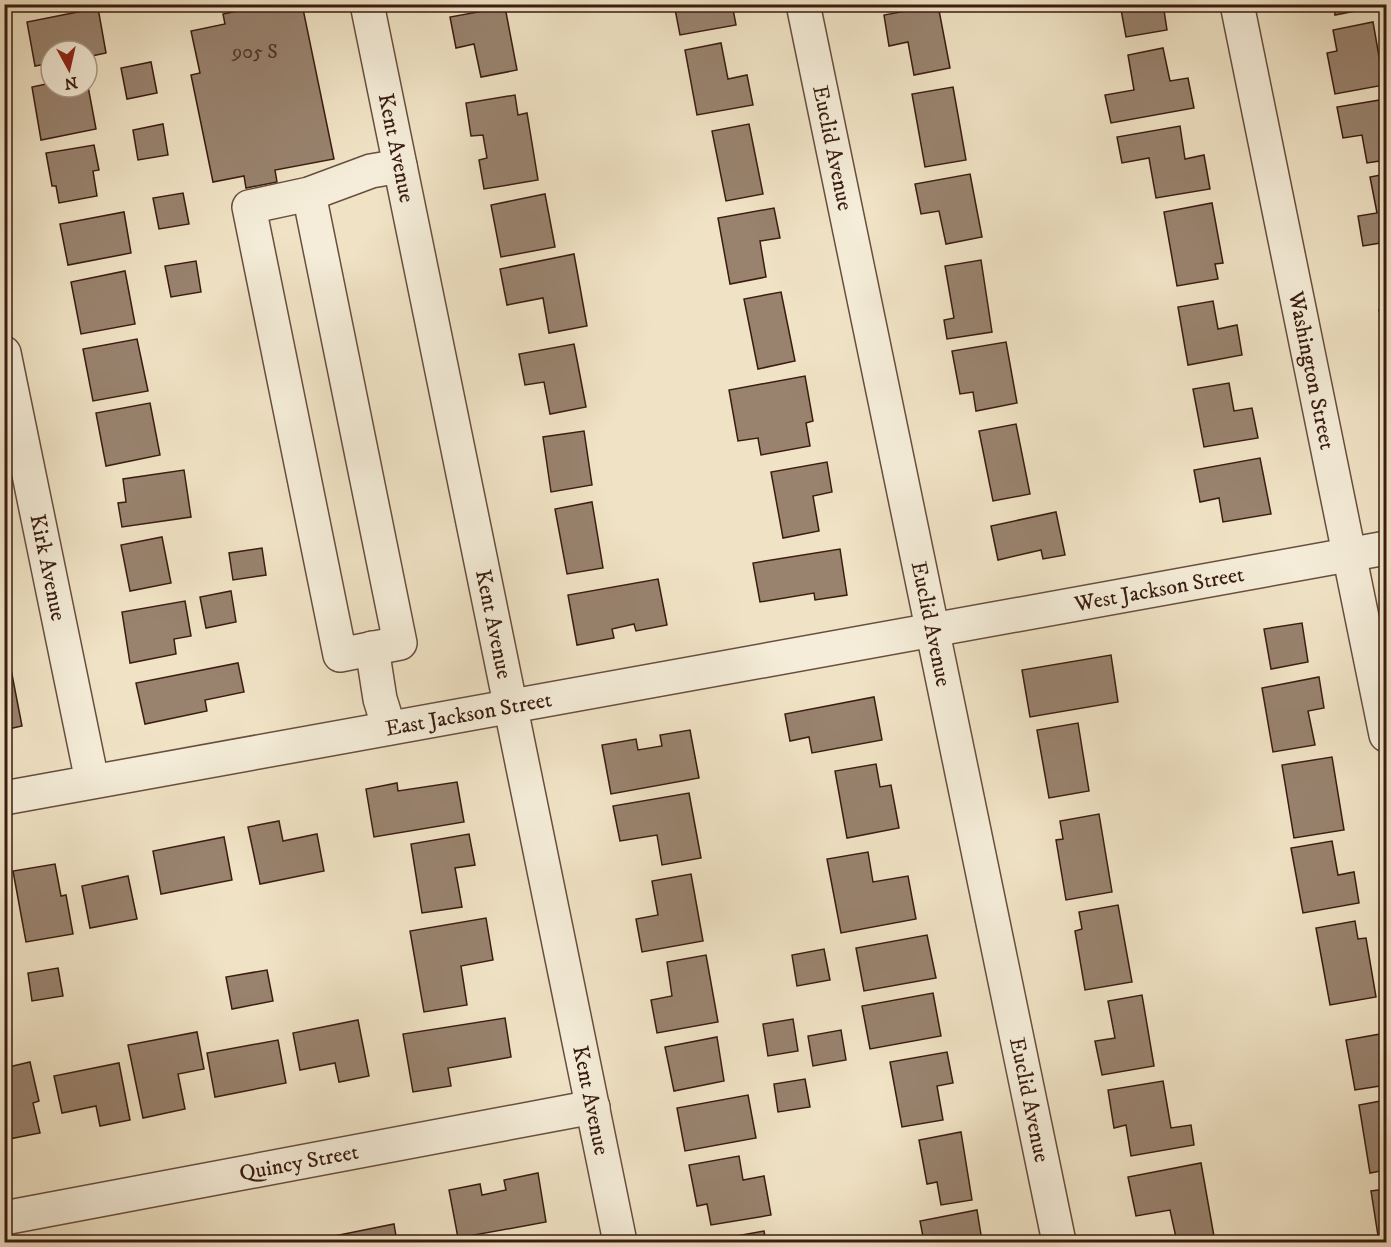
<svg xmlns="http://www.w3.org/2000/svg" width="1391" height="1247" font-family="'IM FELL DW Pica',serif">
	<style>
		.building { fill: #99836f; stroke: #3a1c11; stroke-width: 1.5 }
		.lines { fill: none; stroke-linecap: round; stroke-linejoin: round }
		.minor-casing { stroke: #684e3e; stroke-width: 36 }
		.minor { stroke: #f5edd9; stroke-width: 33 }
		.labels { text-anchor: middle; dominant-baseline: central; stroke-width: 4.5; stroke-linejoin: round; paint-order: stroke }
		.number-label { font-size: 20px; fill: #523628 }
		.street-label { font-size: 22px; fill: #3a1c11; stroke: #f5edd9 }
	</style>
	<rect width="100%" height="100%" fill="#f0e3c5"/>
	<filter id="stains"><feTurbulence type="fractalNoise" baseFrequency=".00333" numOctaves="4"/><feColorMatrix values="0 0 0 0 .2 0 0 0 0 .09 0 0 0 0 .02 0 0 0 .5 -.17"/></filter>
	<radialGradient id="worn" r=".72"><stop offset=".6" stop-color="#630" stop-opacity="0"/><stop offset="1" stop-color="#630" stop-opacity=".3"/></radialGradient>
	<!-- building -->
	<path class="building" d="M271 4H302L334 159 275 170 277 182 246 188 244 176 213 182 191 75 200 73 191 31 225 24 223 14Z
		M674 4H732L736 25 680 35Z
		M1120 4H1163L1167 30 1126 37Z
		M1334 4H1370L1371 8 1335 15Z
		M938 5 950 68 914 75 908 42 889 46 884 15Z
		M505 7 517 70 481 77 474 44 456 48 450 17Z
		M98 8 106 53 87 57V51H51V63L35 66 27 22Z
		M1373 22 1384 85 1335 94 1327 53 1337 51 1333 30Z
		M721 43 728 79 747 75 753 105 697 115 685 50Z
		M1163 48 1170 81 1188 78 1194 108 1111 123 1105 95 1134 90 1128 55Z
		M151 62 157 93 127 99 121 68Z
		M87 81 96 129 41 140 32 87 51 83V87H87Z
		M953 87 966 160 925 167 912 94Z
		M515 95 518 115 527 113 538 180 484 189 479 160 487 158 483 135 471 136 466 103Z
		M1386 99V160L1367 163 1362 135 1343 138 1337 107Z
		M163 124 168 155 138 160 133 130Z
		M749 124 763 194 726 201 712 131Z
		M1180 126 1185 159 1204 155 1210 189 1156 198 1149 158 1122 163 1117 137Z
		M94 145 99 170 93 171 97 196 59 203 56 186H52L46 153Z
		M970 174 982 237 946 244 939 211 921 214 915 184Z
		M1386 174V242L1363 246 1358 216 1377 213 1370 177Z
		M183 193 189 224 159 229 153 198Z
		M545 194 555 247 501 257 491 205Z
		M1212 203 1223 263 1215 264 1218 279 1177 286 1164 212Z
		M774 208 780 238 760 241 766 277 730 284 718 218Z
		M124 212 131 253 68 265 60 224Z
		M574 254 587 326 549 333 543 298 507 305 500 269Z
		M981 260 992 332 947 339 944 320 954 318 945 266Z
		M196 261 201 292 171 297 165 266Z
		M125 271 135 324 81 334 71 282Z
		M781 292 795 361 758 369 744 299Z
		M1213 301 1218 329 1237 325 1242 355 1188 365 1178 307Z
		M1386 309V344L1379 310Z
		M137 339 148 391 93 401 83 349Z
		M1006 342 1017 403 976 411 973 392 960 394 952 351Z
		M574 344 586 407 550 414 544 382 525 385 519 354Z
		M805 376 813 421 806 423 810 446 761 455 758 438 738 441 729 390Z
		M1229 383 1234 411 1252 408 1258 438 1204 447 1193 389Z
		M150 403 160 455 106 466 96 413Z
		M1016 424 1030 494 993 501 979 431Z
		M584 431 592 485 551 492 543 437Z
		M1260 458 1271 514 1223 522 1219 498 1200 502 1194 470Z
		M827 462 832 492 813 496 819 531 783 538 771 472Z
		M184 470 191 517 122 527 118 503 126 502 123 479Z
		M592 502 603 568 567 574 555 509Z
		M1056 512 1065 555 1043 559 1041 550 998 560 991 526Z
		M162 537 171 583 130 591 121 545Z
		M262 548 266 575 233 580 229 553Z
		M840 549 847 595 815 600 814 593 760 602 753 563Z
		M658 579 667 625 636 631 634 624 612 629 614 638 577 645 568 595Z
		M231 591 236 622 206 628 200 597Z
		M185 601 191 636 174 639 176 654 130 663 122 612Z
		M1302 623 1308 662 1271 669 1264 629Z
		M8 654 22 726 4 730V655Z
		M1111 655 1118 702 1030 717 1022 670Z
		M238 663 244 692 205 700 207 711 145 724 136 683Z
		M1319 677 1324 708 1308 711 1315 745 1273 752 1262 688Z
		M874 697 882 740 812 753 809 737 790 741 785 714Z
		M1078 723 1089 791 1049 798 1037 730Z
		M690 730 699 778 611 794 602 745 636 739 638 750 662 746 660 735Z
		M1332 757 1344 830 1294 838 1282 765Z
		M876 764 880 787 891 785 899 828 847 838 835 771Z
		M457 782 464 822 374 837 366 789 397 783 398 791Z
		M689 793 701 858 662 865 657 835 620 841 613 806Z
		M1099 814 1112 892 1066 900 1056 840 1063 839 1060 821Z
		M279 821 283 841 317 834 324 871 260 884 248 827Z
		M469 834 475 865 455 868 462 907 422 913 411 844Z
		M224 837 232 880 161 894 153 851Z
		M1332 841 1338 875 1354 872 1359 903 1303 913 1291 848Z
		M868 852 873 882 908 876 916 919 841 933 827 859Z
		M55 864 61 896 66 895 73 934 26 942 13 871Z
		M691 874 703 941 642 952 636 919 658 915 652 881Z
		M128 876 137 919 90 928 82 886Z
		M1118 905 1132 982 1085 990 1075 931 1082 929 1079 912Z
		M486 918 493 960 461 966 467 1005 424 1012 410 931Z
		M1355 921 1358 939 1366 938 1376 997 1330 1005 1316 928Z
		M927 935 936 978 864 991 856 948Z
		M824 949 830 980 797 986 792 955Z
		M706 955 718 1022 657 1033 651 1000 672 996 667 962Z
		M58 968 63 996 32 1001 28 973Z
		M267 970 273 1001 232 1009 226 977Z
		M933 993 941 1036 870 1049 862 1006Z
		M1142 995 1154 1066 1102 1075 1095 1041 1115 1038 1108 1001Z
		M505 1018 511 1057 448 1068 451 1086 413 1092 403 1034Z
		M793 1019 798 1051 768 1056 763 1024Z
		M358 1020 369 1076 339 1082 335 1063 300 1070 293 1033Z
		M841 1030 846 1060 813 1066 808 1036Z
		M197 1032 204 1069 178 1074 185 1109 143 1118 128 1045Z
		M1386 1033V1085L1355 1090 1346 1040Z
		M717 1037 724 1081 674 1091 665 1047Z
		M278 1040 286 1083 215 1097 207 1053Z
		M947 1052 953 1083 937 1086 943 1120 902 1127 890 1062Z
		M30 1062 39 1101 33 1103 40 1133 4 1140V1068Z
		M119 1063 130 1120 100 1126 96 1106 62 1113 54 1076Z
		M805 1079 810 1107 778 1112 774 1084Z
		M1163 1081 1171 1128 1191 1125 1194 1145 1131 1156 1126 1125 1114 1128 1108 1090Z
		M748 1095 756 1138 685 1151 677 1108Z
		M1386 1100V1170L1370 1173 1359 1105Z
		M961 1132 972 1200 941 1205 937 1182 927 1184 919 1140Z
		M739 1156 743 1180 764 1176 771 1215 711 1225 707 1204 697 1206 689 1165Z
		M1201 1163 1215 1242H1177L1170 1210 1136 1216 1128 1177Z
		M538 1173 546 1222 458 1238 449 1190 480 1184 482 1195 506 1190 504 1180Z
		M1386 1189V1242H1379L1371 1191Z
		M977 1210 982 1241 924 1242 920 1221Z
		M394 1224 397 1242H314V1240Z
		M764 1231 766 1242H726L725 1238Z
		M552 1236 553 1242H518Z"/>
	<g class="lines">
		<defs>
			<g id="minor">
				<path id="s1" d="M367 4 620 1242"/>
				<path id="s2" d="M803 4 1059 1242"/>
				<path id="s3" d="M1237 4 1386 735"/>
				<path d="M309 194 400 643 340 655 249 207 309 194 371 171 400 166"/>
				<path id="s4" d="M4 353 92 781"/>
				<path d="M372 648 380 699 389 728"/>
				<path id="s5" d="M4 798 1386 548"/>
				<path id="s6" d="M4 1218 593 1107"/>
			</g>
		</defs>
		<!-- minor casing -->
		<use href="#minor" class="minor-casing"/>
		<!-- minor -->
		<use href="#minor" class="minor"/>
	</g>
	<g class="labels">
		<!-- number labels -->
		<g class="number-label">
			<text x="255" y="52">905 S</text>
		</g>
		<!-- street labels -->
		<g class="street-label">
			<text stroke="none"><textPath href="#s1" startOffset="147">Kent Avenue</textPath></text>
			<text stroke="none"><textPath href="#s2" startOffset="147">Euclid Avenue</textPath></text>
			<text stroke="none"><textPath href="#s3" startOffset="374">Washington Street</textPath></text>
			<text stroke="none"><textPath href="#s4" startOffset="219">Kirk Avenue</textPath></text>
			<text stroke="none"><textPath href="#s5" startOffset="1174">West Jackson Street</textPath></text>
			<text stroke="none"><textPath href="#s1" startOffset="633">Kent Avenue</textPath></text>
			<text stroke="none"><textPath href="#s2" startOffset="633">Euclid Avenue</textPath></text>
			<text stroke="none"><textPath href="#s5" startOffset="472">East Jackson Street</textPath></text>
			<text stroke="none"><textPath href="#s2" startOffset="1119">Euclid Avenue</textPath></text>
			<text stroke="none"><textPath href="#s1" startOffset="1119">Kent Avenue</textPath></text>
			<text stroke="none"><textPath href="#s6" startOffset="300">Quincy Street</textPath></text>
		</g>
	</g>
	<!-- margin -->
	<rect width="1391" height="1247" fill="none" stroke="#f0e3c5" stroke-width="24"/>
	<rect x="6" y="6" width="1379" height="1235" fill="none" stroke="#3a1c11" stroke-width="3"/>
	<rect x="12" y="12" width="1367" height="1223" fill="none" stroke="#3a1c11" stroke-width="1.5"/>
	<!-- north arrow -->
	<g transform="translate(69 69) rotate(172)"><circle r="28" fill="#f5edd9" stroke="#aa9989" stroke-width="1.5"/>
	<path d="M0-4.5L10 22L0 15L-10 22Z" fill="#8f2418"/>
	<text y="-9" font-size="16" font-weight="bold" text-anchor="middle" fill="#3a1c11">N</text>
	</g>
	<rect width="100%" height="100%" filter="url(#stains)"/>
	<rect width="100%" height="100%" fill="url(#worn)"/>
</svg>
